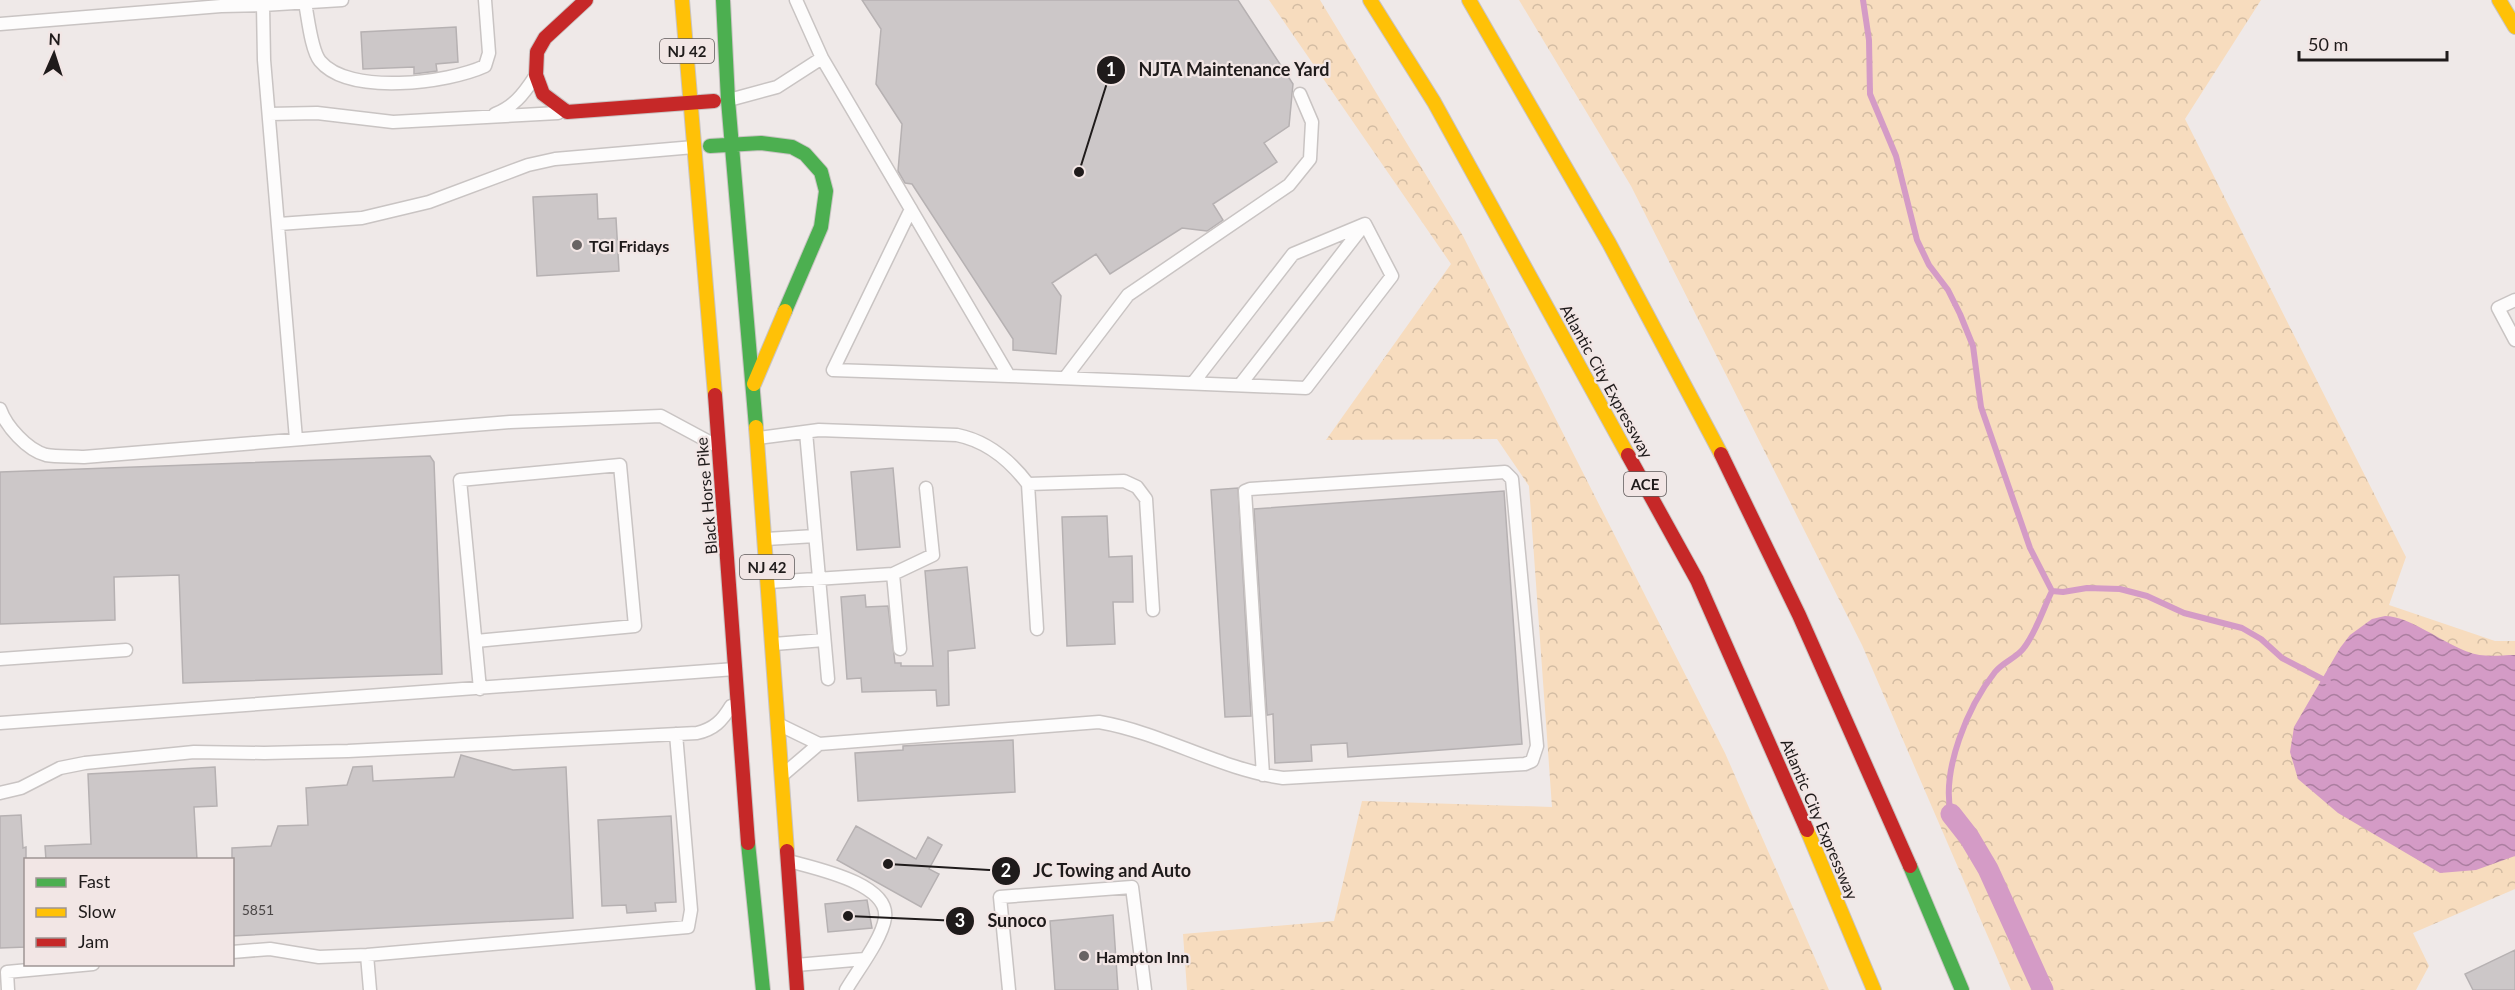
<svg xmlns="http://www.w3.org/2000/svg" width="2515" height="990" font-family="Lato,sans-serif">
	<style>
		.forest { fill: url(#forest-crowns) }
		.water { fill: url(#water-waves) }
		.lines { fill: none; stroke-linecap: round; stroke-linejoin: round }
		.stream { stroke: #d49bc6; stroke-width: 6 }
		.canal { stroke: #d49bc6; stroke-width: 21 }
		.building { fill: #ccc7c8; stroke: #b6b1b2; stroke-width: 1.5 }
		.lane-casing { stroke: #c9c4c3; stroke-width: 15 }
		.fast-casing { stroke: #c9c4c3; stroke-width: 16 }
		.slow-casing { stroke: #c9c4c3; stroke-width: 16 }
		.jam-casing { stroke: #c9c4c3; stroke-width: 16 }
		.lane { stroke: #fdfcfc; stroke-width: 12 }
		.fast { stroke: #4caf50; stroke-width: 14 }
		.slow { stroke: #ffc107; stroke-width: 14 }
		.jam { stroke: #c62828; stroke-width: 14 }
		.poi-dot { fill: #686363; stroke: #f2e6e5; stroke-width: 2 }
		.labels { text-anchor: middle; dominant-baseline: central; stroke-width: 4.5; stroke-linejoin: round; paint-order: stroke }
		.number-label { font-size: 14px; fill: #4a4646 }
		.shield { fill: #f2e6e5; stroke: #5e5858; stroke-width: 1.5 }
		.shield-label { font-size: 15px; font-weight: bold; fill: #1f1b1b }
		.poi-label { font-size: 16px; font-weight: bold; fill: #1f1b1b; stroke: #f2e6e5; text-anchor: start }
		.street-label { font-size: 16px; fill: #1f1b1b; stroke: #f2e6e5 }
		.leader { fill: none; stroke: #1f1b1b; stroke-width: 2 }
		.callout-dot { fill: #1f1b1b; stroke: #f2e6e5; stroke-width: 2 }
		.mark-label { font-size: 18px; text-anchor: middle; font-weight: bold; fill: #fff }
		.callout-label { font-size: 18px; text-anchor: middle; font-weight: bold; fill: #1f1b1b; stroke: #f2e6e5; stroke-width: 4.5; stroke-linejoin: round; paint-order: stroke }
	</style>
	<defs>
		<pattern id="forest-crowns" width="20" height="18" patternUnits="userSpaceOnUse" patternTransform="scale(1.5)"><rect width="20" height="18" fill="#f7dcbe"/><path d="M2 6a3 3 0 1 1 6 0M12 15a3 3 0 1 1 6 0" fill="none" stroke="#d3bca3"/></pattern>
		<pattern id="water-waves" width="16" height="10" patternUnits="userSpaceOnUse" patternTransform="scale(1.5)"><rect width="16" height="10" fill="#d49bc6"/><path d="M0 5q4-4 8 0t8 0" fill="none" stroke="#ab7ea0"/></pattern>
	</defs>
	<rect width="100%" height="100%" fill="#efe9e8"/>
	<!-- forest -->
	<path class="forest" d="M1269 0H1320L1463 236 1725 753 1829 990H1187L1183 934 1334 921 1362 801 1552 807 1529 486 1497 439 1326 440 1451 264Z
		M1519 0H2261L2185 119 2406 557 2389 605 2495 641H2515V889L2413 933 2429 966 2416 990H2011L1862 645 1631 186Z"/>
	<!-- water -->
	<path class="water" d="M2385 616C2409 616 2443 643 2468 652 2483 658 2499 655 2515 655V856L2476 870 2440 873 2338 813 2298 779 2290 752 2294 727 2340 648 2350 635 2372 619Z"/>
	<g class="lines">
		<!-- stream -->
		<path class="stream" d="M1863 0 1869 40 1870 94 1896 156 1917 240 1929 265 1948 290 1960 314 1973 346 1981 407 2030 548 2052 591
			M2052 591 2063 592 2087 588 2120 589 2147 596 2184 613 2242 628 2261 639 2282 658 2328 682
			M1951 814C1941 770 1968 706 1995 672 2003 662 2016 658 2023 649 2036 633 2043 609 2052 591"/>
		<!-- canal -->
		<path class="canal" d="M1951 814 1969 837 1988 869 2043 990"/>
	</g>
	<!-- building -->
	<path class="building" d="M862 0H1238L1293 84 1289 126 1264 143 1277 162 1213 204 1223 220 1207 231 1182 228 1110 274 1096 254 1052 283 1061 296 1056 354 1013 350V339L912 184 905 183 898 171 902 124 876 84 881 29Z
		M456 27 458 62 436 64 437 71 414 74V67L363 69 361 32Z
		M597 194 598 219 616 218 619 271 537 276 533 197Z
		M430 456 434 462 442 674 183 683 179 575 114 577 115 620 0 624V472Z
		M893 468 900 547 857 550 851 472Z
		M1238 488 1251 716 1225 717 1211 490Z
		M1504 491 1522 744 1348 757 1347 743 1311 745 1312 761 1275 763 1273 714 1267 715 1254 509Z
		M1107 516 1109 557 1132 556 1133 602H1113L1115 644 1067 646 1062 517Z
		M967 567 975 648 948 651 949 705 937 706 936 690 862 692 861 678 847 679 841 597 865 595 866 607 888 606 895 663H901V666H933L925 571Z
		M1013 740 1015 792 858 801 855 753 903 750V746Z
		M461 755 513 770 566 767 573 918 232 936V848L271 846 278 826 308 825 306 788 347 785 353 767 372 766 373 781 454 777Z
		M215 767 217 806 194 807 197 860H46L45 846 91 844 88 774Z
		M21 815 23 848 26 847V947L0 948V816Z
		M671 816 676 902 655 903 656 911 627 913 626 905 602 906 598 820Z
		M856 826 916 859 928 837 942 845 929 869 939 874 921 907 837 860Z
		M867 900 872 928 828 932 825 904Z
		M1113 915 1118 990H1055L1050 921Z
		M2515 950V990H2473L2465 974Z"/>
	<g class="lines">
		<defs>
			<path id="lane" d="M796 0 822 58
				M305 3C308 17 311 50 320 61 349 96 448 83 485 66L489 53 485 0
				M263 5 342 0
				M0 24 221 6 263 5 264 60 296 439
				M729 100 777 87 822 58 1009 376 1306 388 1392 276 1365 224 1293 254 1193 383
				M269 114 317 113 393 122 558 113
				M495 114C513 107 523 95 534 78
				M911 209 833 370 1009 376
				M279 224 362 218 429 202 528 165 555 159 694 147
				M2515 300 2498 308 2515 340
				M1065 378 1128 295 1289 185 1310 159 1312 122 1300 94
				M1240 385 1364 225
				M0 409C6 426 27 450 46 455 57 457 72 456 84 457L510 422 661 416 715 445
				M806 432 828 679
				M758 438 819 430 957 435C987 441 1009 459 1028 484L1037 629
				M1028 484 1124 481 1137 487 1146 499 1153 610
				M766 539 815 536
				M893 574 900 649
				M769 582 893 574 933 555 926 488
				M476 641 635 626 620 465 460 480 480 689
				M774 644 824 640
				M0 659 126 650
				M0 723 735 669
				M780 725 819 744 785 773
				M819 744 1099 722C1163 733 1219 769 1283 778L1525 764 1532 761 1537 746 1512 479 1505 472 1250 489 1245 491 1263 775
				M0 793 21 788 60 768 85 763 194 752 264 753 348 751 697 733C714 729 722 721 731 706
				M789 861C813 868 890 883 885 918 882 939 857 971 846 990
				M232 952 270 949 319 957 367 955 688 927 691 910 676 734
				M367 955 370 990
				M796 965 865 959
				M8 990 7 972 93 964
				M1009 990 1000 897 1132 887 1145 990"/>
			<path id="fast" d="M723 0 728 100 756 427
				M710 146 761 143 792 147 805 154 821 172 826 191 821 227 785 311
				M748 843 763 990
				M1910 866 1962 990"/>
			<path id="slow" d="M682 0 715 395
				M1370 0 1434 102 1628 455
				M1469 0 1609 243 1721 454
				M2499 0 2515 27
				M754 384 785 311
				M756 427 787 851
				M1807 830 1874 990"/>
			<path id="jam" d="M586 0 545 38 537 52 536 75 543 94 567 112 714 101
				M715 395 748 843
				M1721 454 1799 615 1910 866
				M1628 455 1697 580 1807 830
				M787 851 797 990"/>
		</defs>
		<!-- lane casing -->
		<use href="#lane" class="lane-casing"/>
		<!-- fast casing -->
		<use href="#fast" class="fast-casing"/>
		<!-- slow casing -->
		<use href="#slow" class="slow-casing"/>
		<!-- jam casing -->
		<use href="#jam" class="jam-casing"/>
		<!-- lane -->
		<use href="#lane" class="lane"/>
		<!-- fast -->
		<use href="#fast" class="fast"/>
		<!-- slow -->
		<use href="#slow" class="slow"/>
		<!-- jam -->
		<use href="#jam" class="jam"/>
	</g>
	<!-- markers -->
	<g class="poi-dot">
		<circle cx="577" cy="245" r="6"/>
		<circle cx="1084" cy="956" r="6"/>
	</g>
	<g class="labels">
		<!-- number labels -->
		<g class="number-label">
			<text x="258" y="909">5851</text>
		</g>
		<!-- shield labels -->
		<g class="shield">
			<rect x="660" y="39" width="54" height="24" rx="4.5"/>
			<rect x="1624" y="472" width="42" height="24" rx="4.5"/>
			<rect x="740" y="555" width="54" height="24" rx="4.5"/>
		</g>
		<g class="shield-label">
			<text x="687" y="51">NJ 42</text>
			<text x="1645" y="484">ACE</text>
			<text x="767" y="567">NJ 42</text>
		</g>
		<!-- poi labels -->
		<g class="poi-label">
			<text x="589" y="245">TGI Fridays</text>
			<text x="1096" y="956">Hampton Inn</text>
		</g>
		<!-- street labels -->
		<g class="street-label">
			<text transform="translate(1607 381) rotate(61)">Atlantic City Expressway</text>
			<text transform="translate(706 496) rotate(-95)">Black Horse Pike</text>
			<text transform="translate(1820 819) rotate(67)">Atlantic City Expressway</text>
		</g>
	</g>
	<!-- callouts -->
	<path class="leader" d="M1079 172L1111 70M888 864L1006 871M848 916L960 921"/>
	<g class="callout-dot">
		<circle cx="1079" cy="172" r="6"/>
		<circle cx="888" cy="864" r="6"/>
		<circle cx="848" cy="916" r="6"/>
		<circle cx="1111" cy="70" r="15"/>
		<circle cx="1006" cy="871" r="15"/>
		<circle cx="960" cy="921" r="15"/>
	</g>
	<g class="mark-label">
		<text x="1111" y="76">1</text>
		<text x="1006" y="877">2</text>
		<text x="960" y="927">3</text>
	</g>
	<g class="callout-label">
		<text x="1234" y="76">NJTA Maintenance Yard</text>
		<text x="1112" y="877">JC Towing and Auto</text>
		<text x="1017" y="927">Sunoco</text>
	</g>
	<!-- legend -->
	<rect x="24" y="858" width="210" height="108" fill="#f2e6e5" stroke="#9e9594" stroke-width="1.5"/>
	<rect x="36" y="878" width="30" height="9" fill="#4caf50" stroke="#9e9594" stroke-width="1.5"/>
	<text x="78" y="888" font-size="18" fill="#1f1b1b">Fast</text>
	<rect x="36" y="908" width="30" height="9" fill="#ffc107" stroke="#9e9594" stroke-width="1.5"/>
	<text x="78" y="918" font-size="18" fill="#1f1b1b">Slow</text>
	<rect x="36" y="938" width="30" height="9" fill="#c62828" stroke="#9e9594" stroke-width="1.5"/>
	<text x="78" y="948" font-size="18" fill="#1f1b1b">Jam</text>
	<!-- north arrow -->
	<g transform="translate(54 54) rotate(3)" stroke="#f2e6e5" stroke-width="4.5" paint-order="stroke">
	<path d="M0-4.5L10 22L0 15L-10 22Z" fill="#1f1b1b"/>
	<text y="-9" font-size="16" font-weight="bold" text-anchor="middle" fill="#1f1b1b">N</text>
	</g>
	<!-- scale -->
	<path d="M2299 51v9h148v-9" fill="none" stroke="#1f1b1b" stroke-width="3"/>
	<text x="2308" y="51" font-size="18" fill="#1f1b1b" stroke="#f2e6e5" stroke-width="4.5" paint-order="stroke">50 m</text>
</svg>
